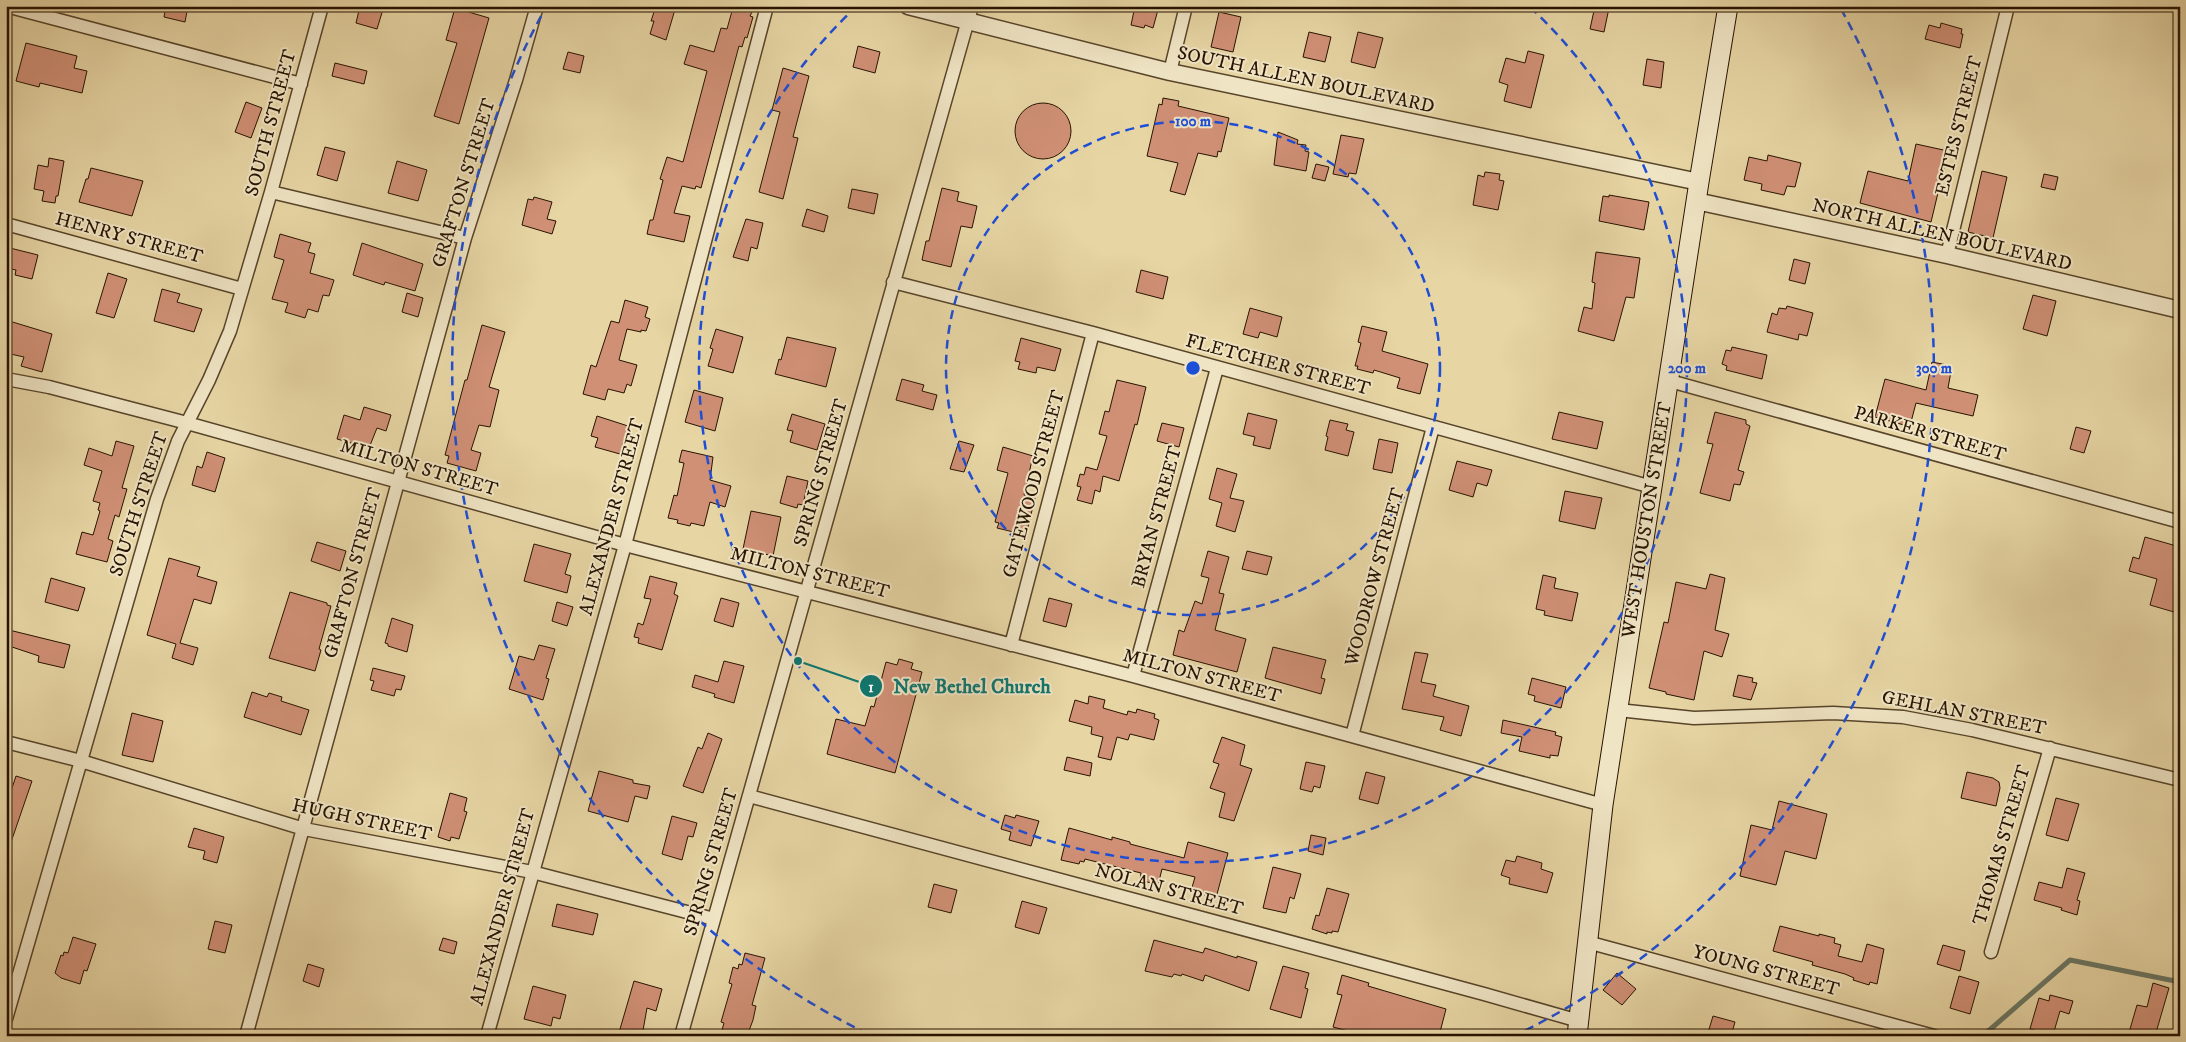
<svg xmlns="http://www.w3.org/2000/svg" width="2186" height="1042" font-family="'IM FELL DW Pica',serif">
	<style>
		.lines { fill: none; stroke-linecap: round; stroke-linejoin: round }
		.stream { stroke: #6a7764; stroke-width: 5 }
		.building { fill: #d09076; stroke: #271300 }
		.minor-casing { stroke: #574429; stroke-width: 15 }
		.tertiary-casing { stroke: #574429; stroke-width: 19 }
		.secondary-casing { stroke: #271300; stroke-width: 21 }
		.minor { stroke: #efe4c4; stroke-width: 12 }
		.tertiary { stroke: #efe4c4; stroke-width: 16 }
		.secondary { stroke: #efe4c4; stroke-width: 19 }
		.ring { fill: none; stroke: #1d4ed8; stroke-width: 2.5; stroke-dasharray: 9 6 }
		.labels { text-anchor: middle; dominant-baseline: central; stroke-width: 4; stroke-linejoin: round; paint-order: stroke }
		.street-label { font-size: 19px; fill: #271300; stroke: #efe4c4 }
		.centre { fill: #1d4ed8; stroke: #efe4c4; stroke-width: 2.5 }
		.ring-label { font-size: 15px; text-anchor: middle; font-weight: bold; fill: #1d4ed8; stroke: #efe4c4; stroke-width: 4; stroke-linejoin: round; paint-order: stroke }
		.leader { fill: none; stroke: #0f766e; stroke-width: 2 }
		.callout-dot { fill: #0f766e; stroke: #efe4c4; stroke-width: 2 }
		.mark-label { font-size: 15px; text-anchor: middle; font-weight: bold; fill: #fff }
		.callout-label { font-size: 20px; text-anchor: middle; font-weight: bold; fill: #0f766e; stroke: #efe4c4; stroke-width: 4; stroke-linejoin: round; paint-order: stroke }
	</style>
	<rect width="100%" height="100%" fill="#e7d5a4"/>
	<filter id="stains"><feTurbulence type="fractalNoise" baseFrequency=".004" numOctaves="4"/><feColorMatrix values="0 0 0 0 .2 0 0 0 0 .09 0 0 0 0 .02 0 0 0 .5 -.17"/></filter>
	<radialGradient id="worn" r=".72"><stop offset=".6" stop-color="#630" stop-opacity="0"/><stop offset="1" stop-color="#630" stop-opacity=".3"/></radialGradient>
	<g class="lines">
		<!-- stream -->
		<path class="stream" d="M1986 1033 2070 960 2180 982"/>
	</g>
	<!-- building -->
	<path class="building" d="M166 6H188L185 22 164 17Z
		M360 6H384L377 29 356 23Z
		M656 6H676L666 40 650 34 654 21H651Z
		M1135 6H1159L1153 28 1145 25 1144 28 1131 25Z
		M1595 6 1609 8 1604 32 1590 29Z
		M455 8 489 18 459 124 434 116 457 43 446 40Z
		M736 8 752 12 750 16 753 17 747 38 745 37 742 47 739 46 701 188 696 186 695 189 682 186 674 213 690 216 684 242 647 234 650 220H653L663 180 660 179 667 157 683 162 707 71 684 64 690 45 714 52 721 28 727 29 732 11 735 12Z
		M1219 12 1241 17 1233 52 1211 47Z
		M1941 23 1962 29 1961 34H1963L1960 48 1925 39 1929 25 1940 28Z
		M1309 32 1331 37 1325 62 1303 57Z
		M1358 32 1383 38 1375 68 1351 62Z
		M26 43 77 56 74 68 87 71 82 93 40 83 39 87 16 81Z
		M858 46 880 52 875 73 853 67Z
		M1528 51 1544 55 1531 108 1504 101 1508 85 1499 82 1506 58 1525 63Z
		M568 52 584 56 580 73 563 69Z
		M1647 59 1664 62 1661 88 1643 85Z
		M335 63 367 71 364 84 332 76Z
		M783 68 809 76 793 137 798 138 783 199 759 192 780 112 772 110Z
		M1163 98 1179 101 1178 106 1229 118 1221 152 1218 151 1217 157 1198 153 1185 195 1170 191 1178 163 1147 156 1159 104 1162 105Z
		M246 102 262 108 251 138 235 132Z
		M1015 131a28 28 0 1 1 56 0a28 28 0 1 1-56 0Z
		M1278 132 1298 140 1297 144 1306 145 1305 151 1309 152 1306 171 1274 165Z
		M1341 135 1364 139 1356 174 1349 173 1348 177 1333 174Z
		M1916 144 1948 151 1931 222 1860 203 1868 171 1908 181Z
		M325 147 345 152 337 181 317 175Z
		M1768 155 1801 163 1795 187 1787 186 1784 195 1761 190 1762 184 1744 180 1749 157 1767 161Z
		M49 158 64 161 58 196H56L55 203 42 201 44 191 34 189 38 165 48 167Z
		M397 161 427 170 418 201 388 193Z
		M1316 164 1329 167 1325 181 1312 178Z
		M91 168 143 181 132 216 79 202 86 179H88Z
		M1982 171 2007 177 1993 238 1968 232Z
		M1485 172 1500 174 1499 180 1504 181 1498 210 1473 205 1478 175 1484 177Z
		M2044 174 2058 177 2055 190 2041 187Z
		M942 188 959 192 957 201 977 206 972 228 961 226 951 267 922 260 926 241H929Z
		M852 189 878 194 874 214 848 208Z
		M1609 195 1649 202 1644 230 1599 221 1603 196 1609 197Z
		M534 197 552 202 547 219 556 221 552 234 522 225 528 199 533 200Z
		M807 209 828 216 824 232 802 226Z
		M746 219 763 223 757 249 751 247 748 261 733 257Z
		M280 234 311 243 308 252 315 254 310 273 334 280 329 296 323 295 318 312 308 309 305 318 285 312 288 303 272 299 284 260 274 257Z
		M362 243 423 264 415 291 385 282 384 285 353 275Z
		M6 247 38 255 32 279 15 275 16 270 6 268Z
		M1596 252 1640 258 1634 298 1626 297 1614 341 1578 331 1584 307 1592 309 1595 283 1592 282Z
		M1794 259 1810 263 1805 284 1789 280Z
		M1141 270 1168 277 1163 299 1136 292Z
		M108 273 127 279 114 318 96 313Z
		M162 289 180 294 177 302 202 309 194 332 154 321Z
		M407 293 423 298 418 317 402 312Z
		M2033 295 2056 301 2047 336 2023 329Z
		M625 300 648 307 645 317 650 319 646 331 641 330V332L627 329 619 360 637 365 631 386 627 384 624 393 608 389 605 400 583 394 591 365 596 367 611 321 619 323Z
		M1787 306 1813 313 1807 336 1799 334 1798 340 1767 332 1772 313 1777 315 1779 308 1786 309Z
		M1250 308 1282 317 1277 337 1260 332 1258 338 1243 334Z
		M6 320 52 334 42 372 21 366 24 357 6 353Z
		M482 325 505 332 489 387 499 390 490 427 479 425 471 450 481 453 476 471 447 463 449 456 445 455 465 380H467Z
		M1362 326 1387 332 1382 351 1428 364 1420 394 1397 388 1400 378 1374 370 1373 373 1357 369 1358 366H1355L1361 343 1358 342Z
		M716 329 743 337 733 373 708 366 713 349 710 348Z
		M787 337 836 348 826 387 775 374 779 359 781 360Z
		M1021 338 1061 349 1055 371 1037 367 1036 373 1018 369 1020 362 1015 361Z
		M1732 347 1767 355 1762 379 1726 370 1727 366 1722 364 1726 350 1731 351Z
		M1932 362 1952 366 1948 388 1978 395 1973 416 1916 403 1911 422 1905 421 1904 425 1875 417 1885 379 1926 390Z
		M902 379 924 385 922 391 937 395 933 410 896 400Z
		M1117 380 1146 387 1137 425 1135 424 1119 481 1103 476 1100 492 1095 490 1092 504 1077 500 1081 487 1077 486 1080 474 1084 475 1086 467 1097 470 1107 436 1099 434 1105 411 1109 412Z
		M694 390 723 398 715 431 685 422Z
		M364 407 391 415 386 431 377 428 369 448 337 439 344 415 360 420Z
		M1559 412 1603 422 1597 449 1552 439Z
		M1715 412 1746 420V424L1750 426 1738 470 1744 472 1740 485 1734 484 1730 501 1700 493 1713 444 1707 443Z
		M1248 413 1277 420 1270 449 1253 445 1255 437 1243 434Z
		M792 414 825 424 817 450 790 442 793 431 787 430Z
		M597 416 628 426 620 454 595 447 598 438 591 436Z
		M1330 420 1348 424 1346 430 1354 432 1348 456 1325 450 1328 437 1326 436Z
		M1162 423 1184 428 1179 447 1157 441Z
		M2076 427 2091 431 2084 453 2070 449Z
		M1379 439 1398 443 1392 473 1373 469Z
		M116 441 134 446 122 488 127 489 119 517 115 515 108 539 113 541 107 562 76 554 82 532 93 535 100 511 98 510 100 503 93 501 102 471 84 465 89 448 112 456Z
		M959 441 974 445 964 472 950 469Z
		M1003 447 1033 456 1024 495 1035 498 1026 535 997 528 999 523 995 522 1008 473 997 470Z
		M682 450 713 457 710 480 731 486 725 507 710 502 704 526 691 523 690 526 677 523 678 520 668 518 674 495 677 496 684 463 679 462Z
		M207 452 225 458 215 492 192 485 197 466 202 468Z
		M1457 461 1492 470 1487 486 1477 483 1473 497 1449 490Z
		M1217 468 1237 474 1230 498 1244 501 1235 532 1216 526 1222 503 1209 499Z
		M787 476 808 481 803 505 798 504 797 508 780 503Z
		M1565 491 1602 498 1595 529 1559 521Z
		M751 511 781 517 773 556 743 549Z
		M2145 537 2180 547V591L2174 612 2150 605 2157 579 2129 571 2133 557 2139 559Z
		M317 542 346 551 340 571 311 561Z
		M534 544 571 554 565 574 571 576 567 593 524 581Z
		M1208 551 1229 557 1219 593 1224 594 1215 630 1246 639 1237 672 1173 655 1179 630 1184 632 1195 601 1202 604 1209 578 1201 576Z
		M1247 551 1272 557 1267 575 1242 569Z
		M169 558 200 567 197 576 217 582 211 604 194 599 180 643 198 648 193 665 172 658 176 644 147 635Z
		M1710 574 1725 578 1715 630 1729 634 1722 657 1704 651 1694 700 1666 694V692L1649 688 1664 622 1668 623 1676 582 1706 589Z
		M1543 575 1556 578 1554 588 1578 593 1572 621 1544 615 1545 611 1536 609Z
		M650 576 677 583 674 594 678 596 662 650 638 643 639 638 634 637 638 623 643 625 651 599 644 598Z
		M51 578 85 588 78 611 45 602Z
		M290 592 327 603V605L331 606 319 649 321 650 315 671 269 658Z
		M721 598 739 603 733 627 714 621Z
		M1049 598 1072 604 1066 627 1043 621Z
		M557 602 573 607 567 626 552 621Z
		M392 618 413 625 407 652 388 646V644L385 643Z
		M9 630 70 645 64 668 38 662 39 656 6 645Z
		M539 645 555 649 546 678 549 679 543 700 509 689 519 656 534 660Z
		M1273 647 1326 660 1321 678 1325 679 1321 694 1265 678Z
		M1415 652 1428 654 1421 682 1436 685 1433 696 1469 706 1461 736 1440 730 1444 717 1402 709Z
		M899 659 913 663 911 669 922 672 895 773 827 754 836 719 865 726 871 706 874 707 886 662 897 665Z
		M724 661 744 666 734 703 714 697 715 694 692 687 695 675 718 682Z
		M373 668 405 676 401 690 396 689 394 696 371 690 374 681 370 680Z
		M1738 675 1753 678 1752 682 1757 683 1751 700 1733 696Z
		M1532 678 1566 687 1561 708 1534 701 1535 696 1528 694Z
		M252 692 267 697 269 693 282 697 281 701 309 710 301 735 244 717Z
		M1089 696 1105 700 1103 708 1127 715 1128 711 1136 713 1137 709 1155 714 1154 718 1159 720 1154 740 1130 734 1128 740 1117 737 1111 760 1098 757 1103 737 1091 734 1092 727 1069 721 1075 700 1088 704Z
		M132 713 163 721 153 762 122 755Z
		M1503 720 1556 732 1555 735 1562 737 1558 756 1550 755V758L1519 751 1522 737 1501 733Z
		M708 733 722 739 703 793 683 786 698 747 702 749Z
		M1222 737 1245 745 1240 765 1252 769 1234 821 1219 817 1225 793 1210 788 1219 764 1213 762Z
		M1067 757 1092 763 1090 776 1064 770Z
		M1306 762 1325 766 1320 788 1314 786 1312 792 1300 789Z
		M599 771 633 780V783L650 786 647 799 635 796 628 822 588 811Z
		M1366 772 1385 777 1378 804 1359 799Z
		M1967 772 1993 778 1999 782 2000 788 1996 806 1961 798Z
		M16 776 32 781 9 848 6 847V796L9 797Z
		M450 793 467 798 464 811 467 812 459 839 451 837 450 841 438 837Z
		M2056 798 2079 804 2068 841 2046 835Z
		M1779 801 1827 814 1816 859 1785 851 1776 885 1740 876 1751 825 1772 830Z
		M1005 815 1015 818 1016 815 1039 821 1031 846 1009 840 1011 832 1001 829Z
		M672 816 697 823 693 837 688 836 682 860 662 854Z
		M194 828 224 837 217 863 203 859 205 851 188 847Z
		M1069 828 1112 840V837L1130 842V844L1184 858 1188 842 1228 853 1216 898 1191 891 1195 877 1162 869 1158 885 1140 880 1141 873 1085 859 1084 862 1080 861 1079 864 1061 860Z
		M1311 835 1326 838 1323 855 1308 851Z
		M1517 856 1542 863 1541 869 1553 873 1547 893 1509 884 1510 878 1501 875 1506 860 1515 862Z
		M1273 867 1301 874 1294 899 1290 897 1286 913 1263 908Z
		M2067 868 2085 873 2077 900 2080 901 2077 915 2061 910 2062 908 2034 900 2039 882 2062 888Z
		M934 884 957 890 951 913 928 907Z
		M1327 888 1349 894 1338 932 1332 931V933L1327 932V934L1312 929 1316 915 1319 916Z
		M1022 901 1047 908 1039 934 1015 927Z
		M557 904 598 914 593 935 552 926Z
		M215 921 232 925 225 953 208 949Z
		M1780 926 1819 936V934L1835 938 1834 943 1841 945 1838 956 1862 962 1867 944 1884 949 1877 984 1870 982 1869 985 1853 980 1854 978 1845 974 1812 965 1813 962 1773 951Z
		M73 937 96 944 87 971 84 970 80 984 61 978 55 973 61 955 63 956 64 952 68 953Z
		M443 938 457 942 454 954 439 950Z
		M1154 940 1203 953 1205 948 1237 958V956L1257 962 1249 991 1205 975 1203 981 1182 974 1181 976 1174 974 1172 977 1145 971Z
		M1943 945 1965 951 1960 971 1937 964Z
		M745 953 765 958 752 1005 756 1006 753 1020 747 1036H741L722 1030 724 1023 721 1022 732 984 729 983 733 967 738 969 739 964 742 965Z
		M308 964 324 969 319 987 303 981Z
		M1283 966 1309 973 1305 988 1308 989 1301 1018 1270 1009Z
		M1617 973 1636 989 1622 1005 1603 990Z
		M1342 975 1369 983 1368 986 1446 1009 1439 1036H1367L1333 1027 1342 995 1337 994Z
		M1959 976 1979 982 1970 1014 1950 1008Z
		M634 981 662 989 656 1011 647 1008 642 1036H618Z
		M2153 983 2169 988 2155 1036H2128L2137 1005 2147 1007Z
		M533 986 566 995 560 1019 553 1017 551 1026 524 1019Z
		M2050 995 2073 1001 2069 1014 2060 1011 2053 1035 2030 1029 2039 998 2049 1001Z
		M1713 1016 1735 1022 1731 1036H1707Z"/>
	<g class="lines">
		<defs>
			<path id="minor" d="M6 6 301 84
				M1170 72 1186 6
				M271 192 465 238
				M6 224 242 289
				M1947 255 2008 6
				M893 282 1093 333 1652 487
				M6 379 49 387 187 423 625 545 1133 676 1603 805
				M1670 381 2180 522
				M1011 645 1093 333
				M1133 676 1217 368
				M1618 710 1694 718 1833 713 1903 717 1972 730 2180 780
				M1352 736 1433 427
				M6 742 81 761 304 829 532 872 714 919
				M749 796 1484 994 1579 1021
				M1587 942 1934 1036
				M1991 952 2050 748
				M6 1019 157 499 178 441 209 380 230 331 271 192 322 6
				M246 1036 465 238 516 80 537 6
				M487 1036 625 545 767 6
				M681 1036 972 6"/>
			<path id="tertiary" d="M908 6 1170 72 1699 182
				M1696 201 1947 255 2180 310"/>
			<path id="secondary" d="M1577 1036 1603 805 1699 182 1728 6"/>
		</defs>
		<!-- minor casing -->
		<use href="#minor" class="minor-casing"/>
		<!-- tertiary casing -->
		<use href="#tertiary" class="tertiary-casing"/>
		<!-- secondary casing -->
		<use href="#secondary" class="secondary-casing"/>
		<!-- minor -->
		<use href="#minor" class="minor"/>
		<!-- tertiary -->
		<use href="#tertiary" class="tertiary"/>
		<!-- secondary -->
		<use href="#secondary" class="secondary"/>
	</g>
	<!-- distance rings -->
	<g class="ring">
		<circle cx="1193" cy="368" r="247"/>
		<path d="M1530 7A494 494 0 1 1 856 7"/>
		<path d="M868 1034A741 741 0 0 1 545 9M1841 9A741 741 0 0 1 1518 1034"/>
	</g>
	<g class="labels">
		<!-- street labels -->
		<g class="street-label">
			<text transform="translate(1306 80) rotate(12)">SOUTH ALLEN BOULEVARD</text>
			<text transform="translate(271 123) rotate(-75)">SOUTH STREET</text>
			<text transform="translate(1959 126) rotate(-76)">ESTES STREET</text>
			<text transform="translate(464 183) rotate(-73)">GRAFTON STREET</text>
			<text transform="translate(1942 235) rotate(13)">NORTH ALLEN BOULEVARD</text>
			<text transform="translate(129 238) rotate(15)">HENRY STREET</text>
			<text transform="translate(1278 365) rotate(15)">FLETCHER STREET</text>
			<text transform="translate(1930 434) rotate(16)">PARKER STREET</text>
			<text transform="translate(419 468) rotate(16)">MILTON STREET</text>
			<text transform="translate(821 473) rotate(-74)">SPRING STREET</text>
			<text transform="translate(1034 484) rotate(-75)">GATEWOOD STREET</text>
			<text transform="translate(139 504) rotate(-72)">SOUTH STREET</text>
			<text transform="translate(612 517) rotate(-75)">ALEXANDER STREET</text>
			<text transform="translate(1157 517) rotate(-75)">BRYAN STREET</text>
			<text transform="translate(1647 520) rotate(-81)">WEST HOUSTON STREET</text>
			<text transform="translate(353 573) rotate(-75)">GRAFTON STREET</text>
			<text transform="translate(810 573) rotate(14)">MILTON STREET</text>
			<text transform="translate(1375 577) rotate(-75)">WOODROW STREET</text>
			<text transform="translate(1202 676) rotate(15)">MILTON STREET</text>
			<text transform="translate(1964 713) rotate(11)">GEHLAN STREET</text>
			<text transform="translate(362 820) rotate(12)">HUGH STREET</text>
			<text transform="translate(2002 845) rotate(-74)">THOMAS STREET</text>
			<text transform="translate(711 862) rotate(-74)">SPRING STREET</text>
			<text transform="translate(1169 890) rotate(15)">NOLAN STREET</text>
			<text transform="translate(503 907) rotate(-75)">ALEXANDER STREET</text>
			<text transform="translate(1766 971) rotate(15)">YOUNG STREET</text>
		</g>
	</g>
	<circle cx="1193" cy="368" r="8" class="centre"/>
	<g class="ring-label">
		<text x="1193" y="126">100 m</text>
		<text x="1687" y="373">200 m</text>
		<text x="1934" y="373">300 m</text>
	</g>
	<!-- callouts -->
	<path class="leader" d="M798 661L871 686"/>
	<g class="callout-dot">
		<circle cx="798" cy="661" r="5"/>
		<circle cx="871" cy="686" r="12"/>
	</g>
	<g class="mark-label">
		<text x="871" y="692">1</text>
	</g>
	<g class="callout-label">
		<text x="972" y="693">New Bethel Church</text>
	</g>
	<!-- margin -->
	<rect width="2186" height="1042" fill="none" stroke="#e7d5a4" stroke-width="25"/>
	<rect x="8" y="8" width="2171" height="1027" fill="none" stroke="#271300" stroke-width="2.5"/>
	<rect x="12" y="12" width="2161" height="1017" fill="none" stroke="#271300"/>
	<rect width="100%" height="100%" filter="url(#stains)"/>
	<rect width="100%" height="100%" fill="url(#worn)"/>
</svg>
